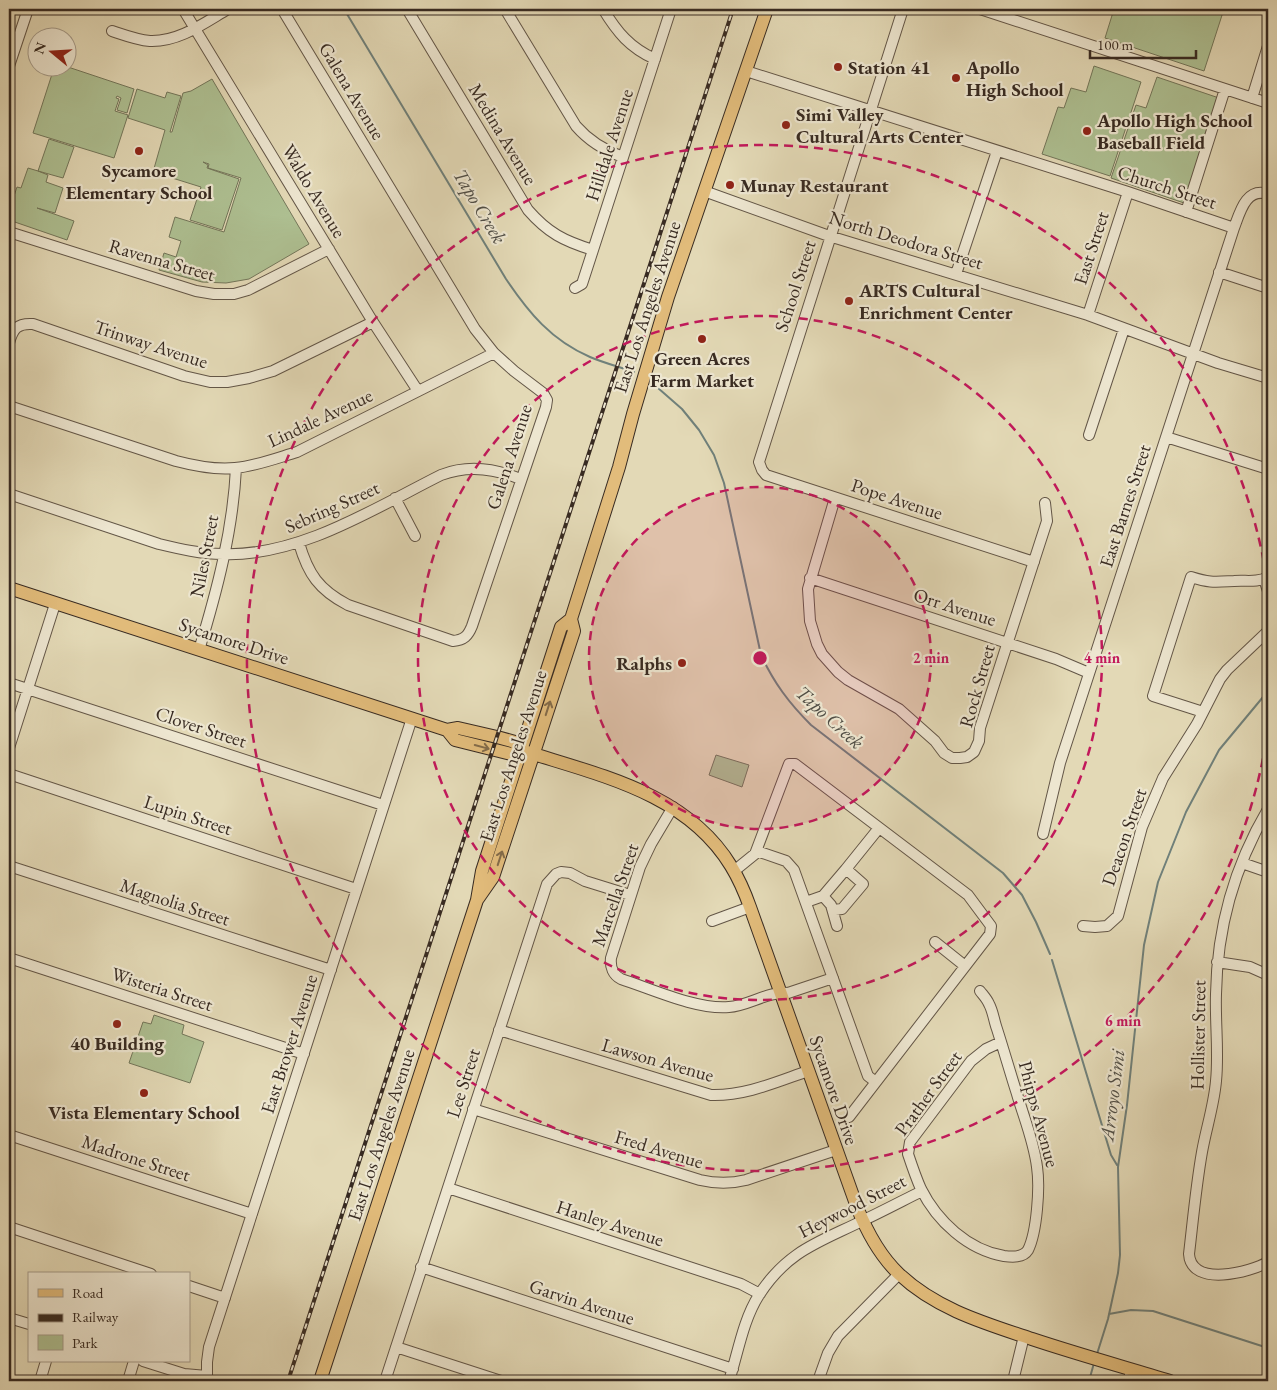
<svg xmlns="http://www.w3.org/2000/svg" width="1277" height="1390" font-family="'EB Garamond',serif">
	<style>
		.green { fill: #aec092; stroke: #73765a }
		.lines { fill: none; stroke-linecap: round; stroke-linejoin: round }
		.stream { stroke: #70807a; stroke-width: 2 }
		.minor-casing { stroke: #635647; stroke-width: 12 }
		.major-casing { stroke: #382b22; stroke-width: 14 }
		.minor { stroke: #ede6d0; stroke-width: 10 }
		.major { stroke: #e2bc7b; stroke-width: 12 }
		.rail-casing { stroke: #382b22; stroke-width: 4 }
		.rail { stroke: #ede6d0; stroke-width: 2; stroke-dasharray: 5.5; stroke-linecap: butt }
		.oneway { stroke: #846c4a }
		.ring { fill: none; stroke: #c2185b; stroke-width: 2.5; stroke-dasharray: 9 6 }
		.poi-dot { fill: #8f2418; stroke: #ede6d0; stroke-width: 2 }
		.labels { text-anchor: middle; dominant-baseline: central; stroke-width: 4.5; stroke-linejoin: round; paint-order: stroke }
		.poi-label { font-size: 19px; font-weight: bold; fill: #382b22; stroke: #ede6d0; text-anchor: start }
		.street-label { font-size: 19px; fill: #382b22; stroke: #ede6d0 }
		.water-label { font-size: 20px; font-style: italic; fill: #504e46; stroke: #ede6d0 }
		.centre { fill: #c2185b; stroke: #ede6d0; stroke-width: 2.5 }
		.ring-label { font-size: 15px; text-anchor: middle; font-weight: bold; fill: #c2185b; stroke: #ede6d0; stroke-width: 4.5; stroke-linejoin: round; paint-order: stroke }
	</style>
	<rect width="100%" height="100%" fill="#e3d9b6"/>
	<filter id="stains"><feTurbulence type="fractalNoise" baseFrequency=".004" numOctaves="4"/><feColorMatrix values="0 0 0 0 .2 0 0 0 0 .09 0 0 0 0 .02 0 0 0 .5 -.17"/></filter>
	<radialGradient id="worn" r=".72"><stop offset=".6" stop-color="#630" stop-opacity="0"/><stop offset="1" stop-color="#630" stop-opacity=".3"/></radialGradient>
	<!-- green -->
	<path class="green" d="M1114 9H1224L1204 71 1105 38Z
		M1094 66 1141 82 1110 176 1042 154 1058 107 1064 108 1071 88 1086 92Z
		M68 67 134 89 127 113 117 110 121 98 117 96 116 98 119 99 115 111 128 115 114 158 33 133 54 68Z
		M1157 77 1219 98 1184 203 1111 178 1136 105 1146 108Z
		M212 79 309 244 249 279 226 283 202 282 159 270 164 253 176 257 181 241 169 237 175 217 224 232 241 178 208 168 209 164 203 162 208 165 207 168 239 179 222 230 190 220 201 187 153 172 165 130 128 118 137 89 165 98 167 92 181 96 170 132H172L183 93 191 91Z
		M49 139 74 147 63 178 38 171 48 175 46 182 63 188 55 213 37 208 74 221 67 240 9 220V211L17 187 21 188 28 168 38 171Z
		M716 755 749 765 742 787 709 775Z
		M154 1015 184 1025 182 1034 204 1042 190 1083 129 1063 143 1022 151 1024Z"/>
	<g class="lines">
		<!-- stream -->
		<path class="stream" d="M344 9 506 279C529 313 551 340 590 357 604 363 620 367 634 372
			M658 388 682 409 699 430 714 455 724 483 761 655C774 683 789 703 811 725L1003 873 1022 895 1036 922 1050 954
			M1052 960 1111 1155 1117 1165
			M1109 1314 1131 1310 1153 1311 1268 1348
			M1097 1354 1108 1319 1118 1273 1120 1255 1118 1167 1127 1105 1144 945 1158 882 1186 812 1219 750 1268 691
			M1089 1381 1094 1363"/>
		<defs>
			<path id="minor" d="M183 9 373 322 418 391
				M282 9 475 329 494 353 514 371 543 393 547 400 546 407 472 626C468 636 464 640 453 641L348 605C319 590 308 574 299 543
				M407 9 528 210C548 233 564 241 593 250
				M505 9 576 126C589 141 603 150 623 157
				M603 9C617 32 630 48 655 59
				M903 9 759 462 762 470 766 475 1034 562
				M980 9 1268 103
				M112 31C124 35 137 40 150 41 179 42 204 23 228 9
				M9 66 28 9
				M746 71 1128 192 1234 228
				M1252 98 1268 46
				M704 191 829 236 1088 315 1218 363 1268 378
				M1186 212 1225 89
				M9 232 196 291 214 294H234L248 290 329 249
				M1219 272 1268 288
				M956 274 997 151
				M575 288 582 284 671 9
				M1088 315 1128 192
				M9 343C13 329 17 323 33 324L184 376 210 382H227L249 378 273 371 373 322
				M9 406 176 461C195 466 216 470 235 468 256 466 277 458 297 452L494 353
				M1089 435 1124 329
				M1166 437 1268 469
				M9 494 159 544C180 549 201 554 223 554 299 557 375 508 441 475 467 465 494 468 520 479
				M395 498 415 536
				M835 498 808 589 810 621 817 644 822 654 838 672 848 680 899 709 935 741 944 753 952 758H960L967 757 974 752 979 741 980 728 1047 521 1045 503
				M810 578 1056 659 1089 673
				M1264 579 1268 591
				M199 650C217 591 233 530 236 468
				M9 683 383 805
				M1203 712 1153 696 1191 577C1210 583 1214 582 1234 581 1247 580 1256 583 1268 577
				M9 748 55 604
				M9 774 356 889
				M673 807 651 844 640 867 611 958C610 967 613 975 621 979 652 989 697 1010 729 1007 748 1006 768 991 788 993L833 978
				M1268 809C1235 865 1217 929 1216 994 1215 1023 1219 1052 1216 1081 1214 1105 1206 1129 1202 1152 1196 1186 1193 1220 1189 1254 1191 1288 1251 1272 1268 1262
				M1043 834 1060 763 1234 228C1240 212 1246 187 1268 194
				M757 851 786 861 794 870 868 1076 876 1082
				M1242 863 1268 872
				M9 866 331 970
				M846 869 879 828
				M734 871 755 854 789 764H795L968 895 991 926 990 934 849 1117
				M823 896 846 869 863 884 842 909 833 910
				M806 902 823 896 831 905 837 926
				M712 921 750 907
				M1083 926 1095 927 1107 926 1118 916 1142 827 1163 778 1197 724 1220 679 1227 670 1268 631
				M935 942 965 966
				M9 958 304 1054
				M1217 962 1250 967 1268 975
				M980 991C983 995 987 999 989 1004 993 1011 994 1021 997 1029 1004 1051 1010 1072 1017 1094 1024 1118 1034 1142 1037 1167 1040 1187 1037 1232 1028 1250 1023 1258 1012 1257 1004 1256 968 1250 937 1221 921 1189 916 1178 912 1166 908 1154L910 1142 971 1061 986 1049 1001 1042
				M499 1030 711 1095C745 1096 776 1082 808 1071
				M473 1109 700 1180C717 1184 730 1184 746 1180L836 1150
				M9 1135 252 1214
				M448 1188 741 1284 760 1294
				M9 1227 151 1274
				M421 1267 733 1369
				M189 1286 225 1298
				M9 1318 29 1324
				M396 1347 501 1381
				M143 1361 184 1374 207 1376
				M40 1381 46 1361
				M128 1381 134 1361
				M207 1381V1362L209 1347 412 718
				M385 1381 547 884 556 874 561 872 570 873 585 881 630 895
				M729 1381C738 1353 743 1320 759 1295 788 1250 820 1242 864 1220 883 1211 902 1201 922 1191
				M818 1381 828 1353 838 1336 899 1274
				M1013 1381 1024 1336
				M1128 1381 1132 1370"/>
			<path id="major" d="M9 588 447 730 458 728 497 737 515 742 521 750C598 775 686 792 731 866 739 879 745 893 750 907L857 1207C867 1232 880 1256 899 1274 936 1309 984 1323 1032 1339 1077 1354 1124 1367 1170 1381
				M447 730 455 740 511 754 521 750
				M477 900 493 877 574 631 571 619 619 467 633 414 668 297 767 9
				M320 1381 477 900 482 871 561 627 571 619"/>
		</defs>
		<!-- minor casing -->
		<use href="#minor" class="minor-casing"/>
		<!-- major casing -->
		<use href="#major" class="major-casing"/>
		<!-- minor -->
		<use href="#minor" class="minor"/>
		<!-- major -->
		<use href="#major" class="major"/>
		<defs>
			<path id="rail" d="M288 1381 733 9"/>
		</defs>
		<!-- rail casing -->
		<use href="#rail" class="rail-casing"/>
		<!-- rail -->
		<use href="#rail" class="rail"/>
	</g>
	<!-- one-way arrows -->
	<defs><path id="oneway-shaft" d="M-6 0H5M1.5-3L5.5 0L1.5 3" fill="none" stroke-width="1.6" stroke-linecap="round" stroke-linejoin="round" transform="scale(1.25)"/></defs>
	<g class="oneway">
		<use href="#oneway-shaft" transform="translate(548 708) rotate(-72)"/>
		<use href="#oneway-shaft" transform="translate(482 747) rotate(15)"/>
		<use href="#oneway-shaft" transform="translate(500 858) rotate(-72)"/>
	</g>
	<!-- distance rings -->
	<circle cx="760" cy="658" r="171" fill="#c2185b" fill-opacity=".12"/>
	<g class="ring">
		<circle cx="760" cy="658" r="171"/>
		<circle cx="760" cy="658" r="342"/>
		<path d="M1268 729A513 513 0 1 1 1268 587"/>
	</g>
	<!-- markers -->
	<g class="poi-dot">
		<circle cx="838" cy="67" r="5"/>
		<circle cx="956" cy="78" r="5"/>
		<circle cx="786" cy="125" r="5"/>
		<circle cx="1087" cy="131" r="5"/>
		<circle cx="139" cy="151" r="5"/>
		<circle cx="730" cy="185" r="5"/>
		<circle cx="849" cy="301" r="5"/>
		<circle cx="702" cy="339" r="5"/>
		<circle cx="682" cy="663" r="5"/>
		<circle cx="117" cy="1024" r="5"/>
		<circle cx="144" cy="1093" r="5"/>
	</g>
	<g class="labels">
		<!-- poi labels -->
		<g class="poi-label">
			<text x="848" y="67">Station 41</text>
			<text x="966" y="67">Apollo<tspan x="966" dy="22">High School</tspan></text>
			<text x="796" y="114">Simi Valley<tspan x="796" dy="22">Cultural Arts Center</tspan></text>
			<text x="1097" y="120">Apollo High School<tspan x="1097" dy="22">Baseball Field</tspan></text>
			<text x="139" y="170" text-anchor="middle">Sycamore<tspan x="139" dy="22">Elementary School</tspan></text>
			<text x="740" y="185">Munay Restaurant</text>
			<text x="859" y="290">ARTS Cultural<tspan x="859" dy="22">Enrichment Center</tspan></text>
			<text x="702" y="358" text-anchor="middle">Green Acres<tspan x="702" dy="22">Farm Market</tspan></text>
			<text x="672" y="663" text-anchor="end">Ralphs</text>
			<text x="117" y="1043" text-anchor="middle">40 Building</text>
			<text x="144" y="1112" text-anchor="middle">Vista Elementary School</text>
		</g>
		<!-- street labels -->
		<g class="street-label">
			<text transform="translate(352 91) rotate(59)">Galena Avenue</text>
			<text transform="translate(503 134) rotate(59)">Medina Avenue</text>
			<text transform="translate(609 145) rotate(-72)">Hilldale Avenue</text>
			<text transform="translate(1167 187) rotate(18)">Church Street</text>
			<text transform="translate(314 191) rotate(59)">Waldo Avenue</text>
			<text transform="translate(906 240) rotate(17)">North Deodora Street</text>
			<text transform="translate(1091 248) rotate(-72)">East Street</text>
			<text transform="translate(162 260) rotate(16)">Ravenna Street</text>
			<text transform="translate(795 286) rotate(-72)">School Street</text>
			<text transform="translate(647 307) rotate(-72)">East Los Angeles Avenue</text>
			<text transform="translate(151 344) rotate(18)">Trinway Avenue</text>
			<text transform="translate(320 418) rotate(-25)">Lindale Avenue</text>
			<text transform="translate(509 457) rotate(-72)">Galena Avenue</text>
			<text transform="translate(897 499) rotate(18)">Pope Avenue</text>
			<text transform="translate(1125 506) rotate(-72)">East Barnes Street</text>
			<text transform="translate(332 507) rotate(-24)">Sebring Street</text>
			<text transform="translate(204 556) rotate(-79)">Niles Street</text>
			<text transform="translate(955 607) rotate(18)">Orr Avenue</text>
			<text transform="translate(234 641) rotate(18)">Sycamore Drive</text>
			<text transform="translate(977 686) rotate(-74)">Rock Street</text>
			<text transform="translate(201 727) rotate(18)">Clover Street</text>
			<text transform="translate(513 756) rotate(-72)">East Los Angeles Avenue</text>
			<text transform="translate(188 815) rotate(18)">Lupin Street</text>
			<text transform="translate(1124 837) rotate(-71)">Deacon Street</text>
			<text transform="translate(615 895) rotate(-71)">Marcella Street</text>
			<text transform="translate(175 902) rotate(18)">Magnolia Street</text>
			<text transform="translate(162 989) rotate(18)">Wisteria Street</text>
			<text transform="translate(1198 1035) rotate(-89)">Hollister Street</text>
			<text transform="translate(289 1044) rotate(-72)">East Brower Avenue</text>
			<text transform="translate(658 1060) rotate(16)">Lawson Avenue</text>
			<text transform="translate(463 1083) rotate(-72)">Lee Street</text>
			<text transform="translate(834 1090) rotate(71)">Sycamore Drive</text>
			<text transform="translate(928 1093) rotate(-54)">Prather Street</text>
			<text transform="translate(1039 1114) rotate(75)">Phipps Avenue</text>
			<text transform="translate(381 1135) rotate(-72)">East Los Angeles Avenue</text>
			<text transform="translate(659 1149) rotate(17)">Fred Avenue</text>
			<text transform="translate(136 1158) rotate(18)">Madrone Street</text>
			<text transform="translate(852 1206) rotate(-27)">Heywood Street</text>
			<text transform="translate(610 1223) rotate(18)">Hanley Avenue</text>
			<text transform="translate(582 1302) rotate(18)">Garvin Avenue</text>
		</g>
		<!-- water labels -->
		<g class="water-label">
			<text transform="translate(480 206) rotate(59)">Tapo Creek</text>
			<text transform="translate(830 717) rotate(42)">Tapo Creek</text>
			<text transform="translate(1112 1095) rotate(-83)">Arroyo Simi</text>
		</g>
	</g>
	<circle cx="760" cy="658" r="8" class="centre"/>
	<g class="ring-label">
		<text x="931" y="663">2 min</text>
		<text x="1102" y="663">4 min</text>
		<text x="1123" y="1026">6 min</text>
	</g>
	<!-- margin -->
	<rect width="1277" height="1390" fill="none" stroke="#e3d9b6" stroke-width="30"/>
	<rect x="10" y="10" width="1257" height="1370" fill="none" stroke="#382b22" stroke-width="2.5"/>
	<rect x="15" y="15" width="1247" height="1360" fill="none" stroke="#382b22"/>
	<!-- legend -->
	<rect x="28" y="1272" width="162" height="90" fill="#ede6d0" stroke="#a59b8a"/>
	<rect x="38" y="1289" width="25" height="8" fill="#e2bc7b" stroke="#a59b8a"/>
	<text x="72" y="1298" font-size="15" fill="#382b22">Road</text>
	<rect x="38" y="1314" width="25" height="8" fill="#382b22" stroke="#a59b8a"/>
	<text x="72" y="1322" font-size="15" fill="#382b22">Railway</text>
	<rect x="38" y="1335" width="25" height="15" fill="#aec092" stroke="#a59b8a"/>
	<text x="72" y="1348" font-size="15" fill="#382b22">Park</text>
	<!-- north arrow -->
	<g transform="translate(52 52) rotate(288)"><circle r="24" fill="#ede6d0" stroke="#a59b8a"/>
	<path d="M0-4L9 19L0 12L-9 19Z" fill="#8f2418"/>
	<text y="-8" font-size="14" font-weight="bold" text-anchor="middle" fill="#382b22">N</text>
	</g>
	<!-- scale -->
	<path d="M1090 50v8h106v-8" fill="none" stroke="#382b22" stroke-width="2.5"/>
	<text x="1097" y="50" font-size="15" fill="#382b22" stroke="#ede6d0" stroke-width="4" paint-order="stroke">100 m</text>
	<rect width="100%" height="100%" filter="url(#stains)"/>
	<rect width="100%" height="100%" fill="url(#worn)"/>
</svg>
